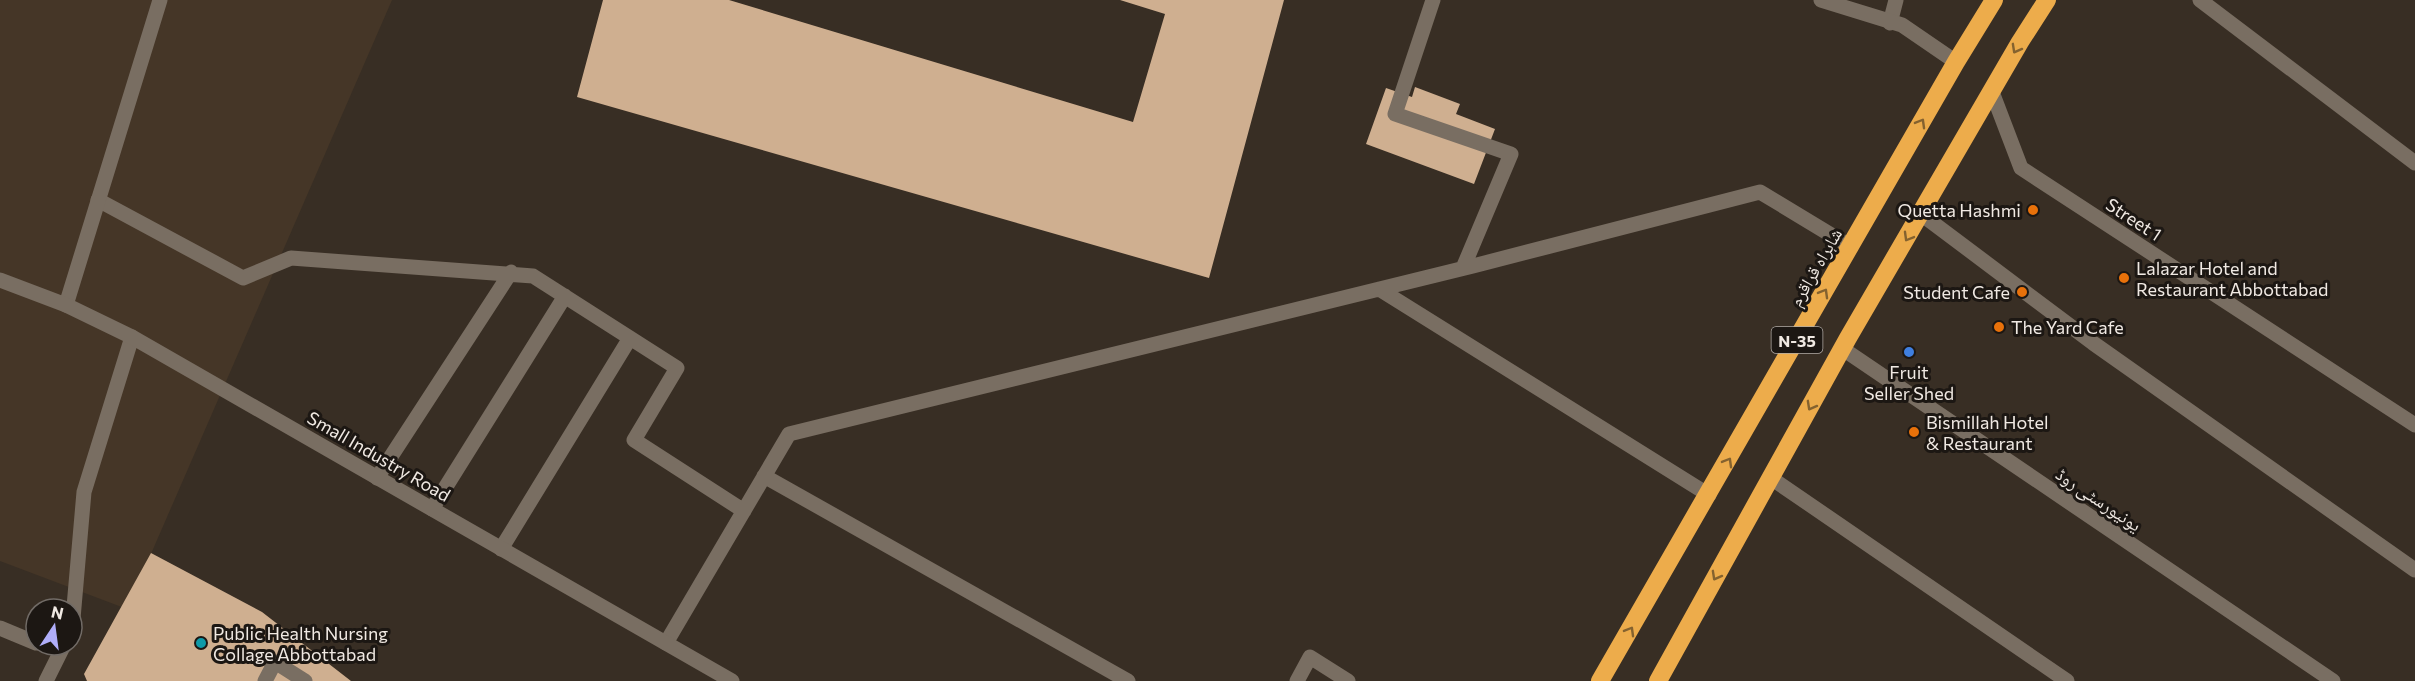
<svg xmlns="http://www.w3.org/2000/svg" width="2415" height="681" font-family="Commissioner,'Noto Naskh Arabic',sans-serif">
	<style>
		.built { fill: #453627 }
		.building { fill: #cfaf90 }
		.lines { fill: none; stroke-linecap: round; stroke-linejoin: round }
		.lane { stroke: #796e62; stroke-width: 15 }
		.street { stroke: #796e62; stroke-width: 15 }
		.secondary { stroke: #796e62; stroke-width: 15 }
		.highway { stroke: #edac4b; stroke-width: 18 }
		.oneway { stroke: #84622f }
		.food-dot { fill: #e8710a; stroke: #1c1713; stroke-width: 2 }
		.shop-dot { fill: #3f7fe0; stroke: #1c1713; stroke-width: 2 }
		.culture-dot { fill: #0f9aa8; stroke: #1c1713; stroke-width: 2 }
		.labels { text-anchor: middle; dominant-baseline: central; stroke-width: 6; stroke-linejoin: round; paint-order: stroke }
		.shield { fill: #1c1713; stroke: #b0aaa5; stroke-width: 1.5 }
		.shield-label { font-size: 16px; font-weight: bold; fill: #f0e9e3 }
		.poi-label { font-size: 18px; fill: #f0e9e3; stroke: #1c1713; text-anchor: start }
		.street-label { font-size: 18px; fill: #f0e9e3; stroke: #1c1713 }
	</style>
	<rect width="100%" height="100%" fill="#382e24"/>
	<!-- built -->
	<path class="built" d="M0 0H392L127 609 0 561Z"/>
	<!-- building -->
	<path class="building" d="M603 0H729L1133 122 1165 14 1120 0H1284L1209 278 577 97Z
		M1415 87 1460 104 1456 114 1495 129 1474 184 1366 144 1386 88 1412 97Z
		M151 553 262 612 351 681H87L84 674Z"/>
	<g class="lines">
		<!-- lane -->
		<path class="lane" d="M1433 0 1395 114 1511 154 1463 268
			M1890 23 1896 0
			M98 200 243 278 291 258 533 276 677 368 634 440 744 511
			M1379 289 1709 495
			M764 476 1128 681
			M377 478 511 272
			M432 509 565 296
			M501 549 630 338
			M666 643 789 434 1473 266 1760 192 1851 247
			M265 681 275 662 305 681
			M1297 681 1310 657 1348 681"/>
		<!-- street -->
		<path class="street" d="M1821 0 1902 25 1956 62
			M2200 0 2415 163
			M1992 92 2021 168 2415 425
			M1921 214 2093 343 2415 570
			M66 305 160 0
			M1843 349 2333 681
			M1771 478 2067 681
			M0 628 36 643
			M72 630 84 492 132 337
			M46 681 64 645"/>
		<!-- secondary -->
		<path class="secondary" d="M0 280 66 305 132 337 732 681"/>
		<!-- highway -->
		<path class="highway" d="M1600 681 1956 62 1994 0
			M1658 681 1848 338 2020 42 2047 0"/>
	</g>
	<!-- one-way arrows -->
	<defs><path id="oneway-chevron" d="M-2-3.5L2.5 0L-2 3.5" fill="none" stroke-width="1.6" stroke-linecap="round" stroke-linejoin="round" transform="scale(1.5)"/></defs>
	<g class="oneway">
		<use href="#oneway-chevron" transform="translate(2016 49) rotate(119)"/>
		<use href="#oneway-chevron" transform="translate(1921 123) rotate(-60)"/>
		<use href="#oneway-chevron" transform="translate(1908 237) rotate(120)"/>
		<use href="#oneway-chevron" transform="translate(1824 293) rotate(-60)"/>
		<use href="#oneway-chevron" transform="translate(1811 406) rotate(119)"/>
		<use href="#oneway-chevron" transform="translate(1728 462) rotate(-60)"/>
		<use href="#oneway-chevron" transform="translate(1716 576) rotate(119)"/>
		<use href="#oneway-chevron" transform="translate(1630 631) rotate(-60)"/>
	</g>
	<!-- markers -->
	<g class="food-dot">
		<circle cx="2033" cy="210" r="6"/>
		<circle cx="2124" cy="278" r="6"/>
		<circle cx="2022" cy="292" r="6"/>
		<circle cx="1999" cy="327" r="6"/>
		<circle cx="1914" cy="432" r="6"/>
	</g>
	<circle class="shop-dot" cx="1909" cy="352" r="6"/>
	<circle class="culture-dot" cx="201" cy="643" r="6"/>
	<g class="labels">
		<!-- shield labels -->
		<rect class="shield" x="1771.5" y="327" width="51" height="26" rx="4.5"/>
		<g class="shield-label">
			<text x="1797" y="340">N-35</text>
		</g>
		<!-- poi labels -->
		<g class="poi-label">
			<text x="2021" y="210" text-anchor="end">Quetta Hashmi</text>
			<text x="2136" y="268">Lalazar Hotel and<tspan x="2136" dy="21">Restaurant Abbottabad</tspan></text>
			<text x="2010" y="292" text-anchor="end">Student Cafe</text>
			<text x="2011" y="327">The Yard Cafe</text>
			<text x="1909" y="372" text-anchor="middle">Fruit<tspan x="1909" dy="21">Seller Shed</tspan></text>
			<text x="1926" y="422">Bismillah Hotel<tspan x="1926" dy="21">&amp; Restaurant</tspan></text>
			<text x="213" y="633">Public Health Nursing<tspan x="213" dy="21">Collage Abbottabad</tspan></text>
		</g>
		<!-- street labels -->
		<g class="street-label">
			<text transform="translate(2134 219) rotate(33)">Street 1</text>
			<text transform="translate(1815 267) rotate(-60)">شاہراہ قراقرم</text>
			<text transform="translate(379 456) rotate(30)">Small Industry Road</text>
			<text transform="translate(2099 499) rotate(34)">یونیورسٹی روڈ</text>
		</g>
	</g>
	<!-- north arrow -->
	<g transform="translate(54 627) rotate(13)"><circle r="28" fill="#1c1713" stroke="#716b66" stroke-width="1.5"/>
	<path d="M0-4.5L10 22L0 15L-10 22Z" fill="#b0aefa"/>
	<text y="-9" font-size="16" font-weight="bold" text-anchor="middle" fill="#f0e9e3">N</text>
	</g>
</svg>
